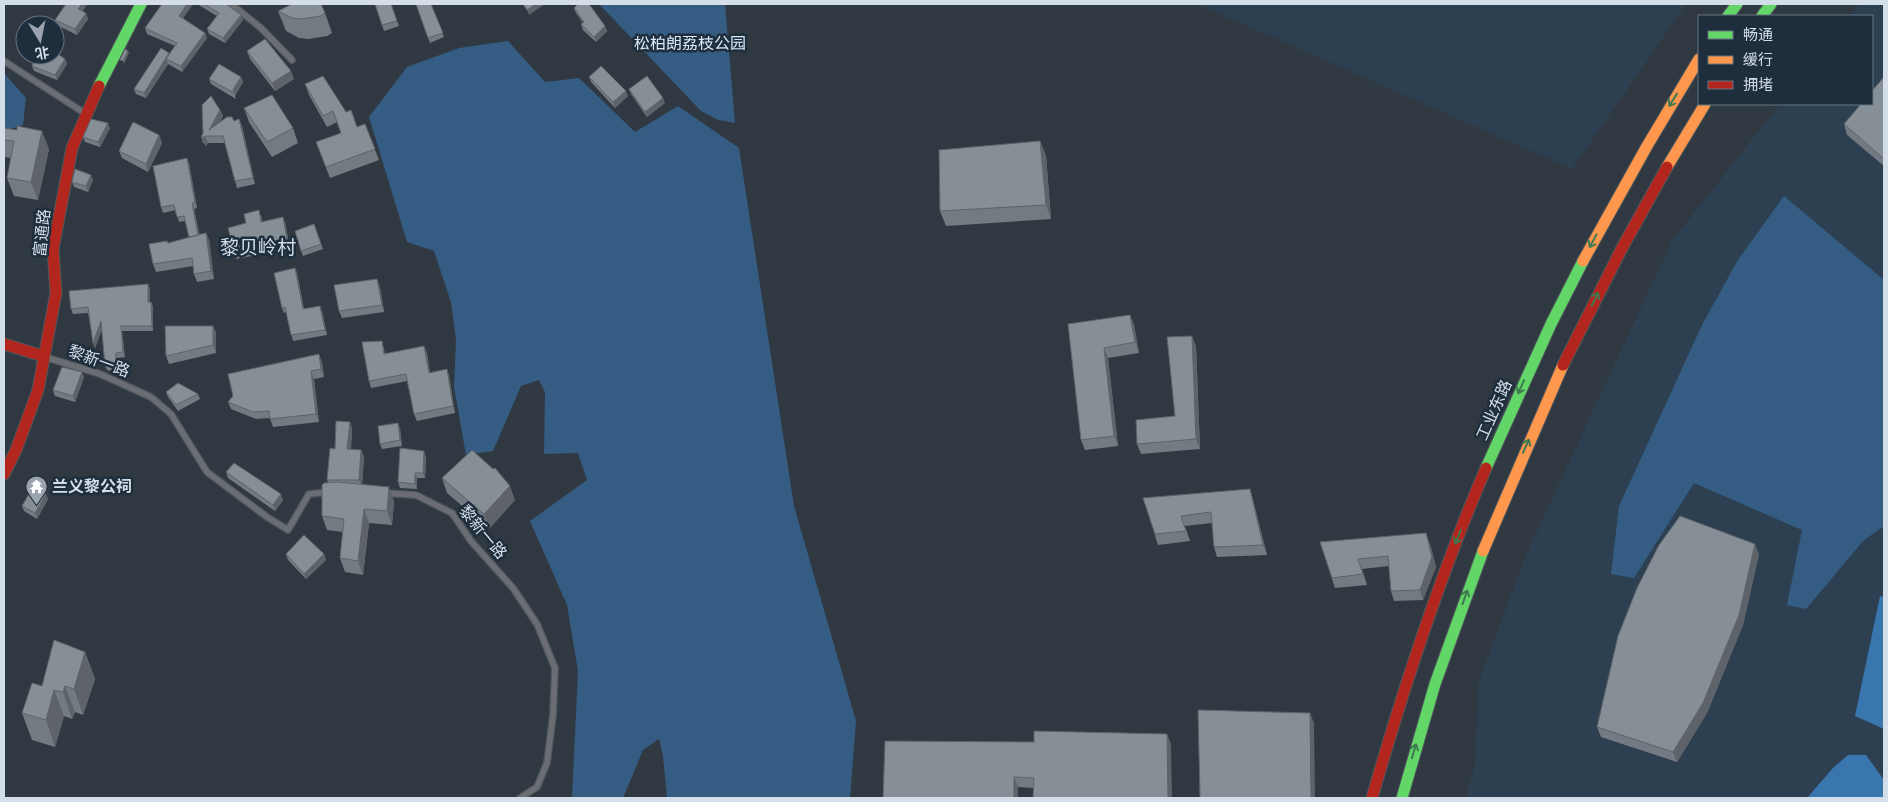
<svg xmlns="http://www.w3.org/2000/svg" width="1888" height="802" font-family="'Space Grotesk','Noto Sans SC',sans-serif">
	<style>
		.built { fill: #2d4052 }
		.green { fill: #355d83 }
		.water { fill: #3976ad }
		.lines { fill: none; stroke-linecap: round; stroke-linejoin: round }
		.lane-casing { stroke: #4f575d; stroke-width: 8 }
		.fast-casing { stroke: #4f575d; stroke-width: 13 }
		.slow-casing { stroke: #4f575d; stroke-width: 13 }
		.jam-casing { stroke: #4f575d; stroke-width: 13 }
		.lane { stroke: #6a6d71; stroke-width: 5.5 }
		.fast { stroke: #63d668; stroke-width: 11 }
		.slow { stroke: #ff974d; stroke-width: 11 }
		.jam { stroke: #b3261e; stroke-width: 11 }
		.wall { fill: #737a81 }
		.shaded-wall { fill: #5e6369 }
		.building { fill: #868e96; stroke: #5e6369 }
		.oneway { stroke: #3e7a50 }
		.labels { text-anchor: middle; dominant-baseline: central; stroke-width: 5; stroke-linejoin: round; paint-order: stroke }
		.park-label { font-size: 16px; fill: #d6e7f7; stroke: #1f2e3d }
		.street-label { font-size: 16px; fill: #d4dee8; stroke: #1f2e3d }
		.poi-label { font-size: 16px; font-weight: bold; fill: #d4dee8; stroke: #1f2e3d; text-anchor: start }
		.quarter-label { font-size: 19px; fill: #d4dee8; stroke: #1f2e3d }
	</style>
	<rect width="100%" height="100%" fill="#303941"/>
	<!-- built -->
	<path class="built" d="M1198 4H1686L1572 169Z
		M1859 4H1884V798H1466L1475 765 1479 681 1526 555 1672 241 1780 104H1872V16H1849Z"/>
	<!-- green -->
	<path class="green" d="M599 4H725L735 123 718 120 701 111Z
		M508 41 545 82 579 78 635 132 678 106 739 148 794 506 856 721 850 798H667L663 756 659 739 643 750 623 798H572L578 671 567 605 530 521 587 480 578 453 544 454 545 392 539 380 521 386 493 451 466 455 454 387 456 340 451 302 434 251 407 242 369 117 407 67 459 48Z
		M4 73 26 98 23 125 4 131Z
		M1784 196 1884 280V526L1863 541 1806 609 1787 605 1802 530 1694 483 1634 578 1611 574 1619 506 1703 323 1738 260Z"/>
	<!-- water -->
	<path class="water" d="M1880 596 1884 597V729L1855 716Z
		M1848 755H1866L1884 780 1883 798H1807L1833 768Z"/>
	<g class="lines">
		<defs>
			<path id="lane" d="M231 4 261 28 292 60
				M4 61 86 114
				M45 357 100 374 151 397 171 414 207 472 267 517 288 530 309 494 330 492
				M384 493 416 495 452 513 471 541 513 588 537 624 555 668 553 715 547 763 537 787 520 798"/>
			<path id="fast" d="M1728 16 1737 4
				M1762 16 1771 4
				M99 86 141 4
				M1486 468 1551 324 1583 261
				M1402 798 1435 684 1483 551"/>
			<path id="slow" d="M1667 167 1705 104
				M1583 261 1647 146 1699 59
				M1483 551 1563 365"/>
			<path id="jam" d="M4 344 43 356
				M1563 365 1622 248 1667 167
				M4 474 16 450 38 390 56 293 53 249 72 148 99 86
				M1372 798C1404 686 1440 575 1486 468"/>
		</defs>
		<!-- lane casing -->
		<use href="#lane" class="lane-casing"/>
		<!-- fast casing -->
		<use href="#fast" class="fast-casing"/>
		<!-- slow casing -->
		<use href="#slow" class="slow-casing"/>
		<!-- jam casing -->
		<use href="#jam" class="jam-casing"/>
		<!-- lane -->
		<use href="#lane" class="lane"/>
		<!-- fast -->
		<use href="#fast" class="fast"/>
		<!-- slow -->
		<use href="#slow" class="slow"/>
		<!-- jam -->
		<use href="#jam" class="jam"/>
	</g>
	<!-- wall -->
	<path class="wall" d="M66 4H87L82 12 86 13 88 19 77 35 57 25 55 20Z
		M162 4H193L183 18 205 33 207 38 182 72 168 64 146 98 136 94 134 89 169 54 175 46 147 34 145 28Z
		M197 4H227V5L241 15 243 20 225 43 209 34 207 29 217 16Z
		M375 4H391L399 26 384 31Z
		M416 4H431L444 37 430 43Z
		M574 8 605 26 607 31 596 42 583 30 581 24 583 23 576 13Z
		M278 11 325 13 332 33 327 36 309 39 299 38 286 31Z
		M247 51 294 79 275 91 250 59Z
		M65 59 67 64 57 80 34 71 32 66Z
		M241 77 243 82 235 96 236 99 211 84 209 79Z
		M589 77 628 96 615 108 591 82Z
		M1884 77V166L1847 135 1844 124Z
		M305 84 346 112 357 127 365 124 379 160 330 178 320 153 341 133 337 122 327 127 309 95Z
		M629 89 665 103 647 117 631 94Z
		M244 108 293 128 298 143 272 157 249 122Z
		M220 110 223 116 219 123 234 121 239 119 242 126 255 184 237 188 225 143H208L206 146 204 143H203L201 136 203 134Z
		M4 128 49 149 38 200 14 196 7 178 11 158 4 157Z
		M110 128 100 147 85 142 83 137Z
		M159 135 162 143 148 172 122 158 119 151Z
		M1040 141 1046 156 1051 219 946 226 940 211Z
		M187 158 189 163 197 208 194 209 199 234 206 233 209 240 214 279 197 282 194 274 193 266 156 272 153 264 168 243 189 237 185 221 179 222 176 210 163 213 161 207Z
		M93 180 88 192 74 187 72 182Z
		M261 215 262 222H285L289 244 268 248 269 253 236 259 235 254 246 223Z
		M314 224 323 249 303 256 301 251Z
		M295 268 297 273 304 309 322 311 327 335 293 341 286 312 284 313 282 308Z
		M377 279 380 287 384 312 342 318 339 311Z
		M148 284 150 289V302H151L153 307V331H122L125 357 117 358 118 373 107 370 105 365 102 329 95 348 93 343 88 313 73 314 71 309Z
		M1130 315 1134 325 1139 353 1108 358 1118 446 1085 450 1081 440 1068 324Z
		M213 326 216 333V353L169 364 166 356Z
		M382 341 385 354 424 346 427 353 430 373 447 369 449 376 455 413 417 421 414 414 407 381 371 388 369 381Z
		M1196 346 1200 449 1141 454 1137 444 1175 416Z
		M322 362 324 377 314 379 319 422 273 427 270 418 256 419 231 409 228 402Z
		M84 377 75 402 55 396 53 390Z
		M166 392 198 394 200 399 178 411 168 397Z
		M350 422 352 429 351 450H361L364 457 362 484 394 501 392 525 369 523 363 575 345 572 340 558 343 532 327 530 322 516 328 482 327 480 335 449Z
		M400 428 402 446 382 449 380 444Z
		M426 457 425 478H417V489L400 488 398 482Z
		M226 472 283 500 275 511 228 478Z
		M442 478 515 500 489 529 447 493Z
		M1250 489 1253 500 1267 555 1217 557 1214 547 1212 523 1185 526 1190 541 1158 545 1143 498Z
		M48 499 37 519 24 511 22 506Z
		M1320 542 1430 544 1436 567 1423 600 1394 601 1391 591 1389 566 1362 569 1367 585 1335 588Z
		M286 554H324L326 560 306 579 288 560Z
		M1759 554 1743 625 1707 713 1677 762 1601 737 1597 727Z
		M85 652 95 679 83 715 75 712 72 719 64 716 55 747 32 740 22 713 42 686Z
		M1167 734 1171 745 1033 788 1018 787 883 798 1034 742Z"/>
	<!-- shaded-wall -->
	<path class="shaded-wall" d="M82 4H87L80 15 78 9Z
		M187 4H193L181 21 179 16Z
		M536 4H545L529 15 527 10Z
		M86 13 88 19 77 35 75 29Z
		M241 15 243 20 225 43 223 38Z
		M605 26 607 31 596 42 594 37Z
		M205 33 207 38 182 72 181 66Z
		M128 51 129 53 124 64 123 61Z
		M169 53 166 59 168 64 146 98 144 93Z
		M65 59 67 64 57 80 55 75Z
		M291 71 294 79 275 91 272 83Z
		M241 77 243 82 235 96 236 99 233 90Z
		M626 91 628 96 615 108 613 102Z
		M663 98 665 103 647 117 645 112Z
		M220 110 223 116 212 136 209 130Z
		M239 119 242 126 255 184 253 178Z
		M108 123 110 128 100 147 98 142Z
		M42 131 49 149 38 200 31 182Z
		M159 135 162 143 148 172 146 164Z
		M205 136 208 143 206 146 203 140Z
		M1040 141 1046 156 1051 219 1046 205Z
		M187 158 189 163 197 208 195 203Z
		M91 175 93 180 88 192 86 186Z
		M192 203 194 209 201 241 199 236Z
		M283 217 285 222 289 244 287 239Z
		M206 233 209 240 214 279 211 271Z
		M295 268 297 273 305 314 303 309Z
		M377 279 380 287 384 312 382 305Z
		M148 284 150 289V307L148 302Z
		M151 302 153 307V331L152 326Z
		M320 306 322 311 327 335 325 330Z
		M1130 315 1134 325 1139 353 1135 342Z
		M101 321 103 326 95 348 93 343Z
		M121 326 122 331 125 357 123 352Z
		M213 326 216 333V353L213 345Z
		M1192 336 1196 346 1200 449 1196 439Z
		M424 346 427 353 431 380 429 373Z
		M1104 348 1108 358 1118 446 1114 436Z
		M116 353 117 358 118 373 116 368Z
		M319 354 322 362 324 377 321 369Z
		M447 369 449 376 455 413 453 406Z
		M311 371 314 379 319 422 316 414Z
		M82 372 84 377 75 402 73 396Z
		M350 422 352 429 350 457 347 449Z
		M398 423 400 428 402 446 400 440Z
		M361 450 364 457 362 487 359 480Z
		M424 451 426 457 425 478 423 473Z
		M415 473 417 478V489L415 484Z
		M510 486 515 500 489 529 484 514Z
		M389 487 394 501 392 525 387 511Z
		M1250 489 1253 500 1267 555 1263 545Z
		M46 494 48 499 37 519 35 513Z
		M281 494 283 500 275 511 273 505Z
		M364 509 369 523 363 575 358 561Z
		M1426 533 1430 544 1436 567 1423 600 1420 590Z
		M1755 544 1759 554 1743 625 1707 713 1677 762 1673 752Z
		M324 554 326 560 306 579 304 574Z
		M85 652 95 679 83 715 74 689Z
		M65 686 75 712 72 719 63 692Z
		M54 690 64 716 55 747 46 720Z
		M1310 713 1314 723 1315 798H1311Z
		M1167 734 1171 745 1172 798H1168Z
		M1014 777 1018 787V798H1014Z"/>
	<!-- building -->
	<path class="building" d="M66 4H82L78 9 86 13 75 29 55 20Z
		M162 4H187L179 16 205 33 181 66 166 59 177 43 145 28Z
		M204 4H226L241 15 223 38 207 29 219 13Z
		M292 4H321L325 13 320 16 302 19 292 18 278 11Z
		M375 4H391L397 21 382 25Z
		M416 4H431L443 33 428 38Z
		M523 4H536L527 10Z
		M578 4H589L605 26 594 37 581 24 584 22 574 8Z
		M265 39 291 71 272 83 247 51Z
		M161 48 169 53 144 93 134 89Z
		M125 49 128 51 123 61 120 60Z
		M55 52 65 59 55 75 32 66 36 55H55Z
		M219 64 241 77 233 90 234 93 209 79Z
		M601 66 626 91 613 102 589 77Z
		M323 76 346 112 351 110 357 127 365 124 375 149 326 167 316 142 341 133 333 111 323 116 305 84Z
		M647 76 663 98 645 112 629 89Z
		M1884 77V159L1844 124 1861 104H1872V91Z
		M272 95 293 128 267 142 244 108Z
		M211 96 220 110 209 130 227 117H232L234 121 239 119 253 178 235 181 223 136H205L203 140V136H201L203 134 202 105Z
		M91 119 108 123 98 142 83 137Z
		M133 122 159 135 146 164 119 151Z
		M17 126 42 131 31 182 7 178 14 141 4 140V128L17 130Z
		M1040 141 1046 205 940 211 939 150Z
		M187 158 195 203H192L198 235 189 237 184 216 177 217 174 205 161 207 153 166Z
		M75 169 91 175 86 186 72 182Z
		M259 210 261 222 283 217 287 239 266 243 267 248 235 254 228 228 246 223 244 214Z
		M314 224 321 244 301 251 295 231Z
		M206 233 211 271 194 274 192 258 153 264 149 244 167 241 168 243Z
		M295 268 303 309 320 306 325 330 291 335 285 307 282 308 274 273Z
		M377 279 382 305 339 311 334 285Z
		M148 284V302H151L152 326H121L123 352 116 353V368L105 365 101 321 93 343 88 307 71 309 69 291Z
		M1130 315 1135 342 1104 348 1114 436 1081 440 1068 324Z
		M165 326H213V345L166 356Z
		M1192 336 1196 439 1137 444 1136 420 1175 416 1167 337Z
		M382 341 384 354 424 346 429 373 447 369 453 406 414 414 406 374 369 381 362 342Z
		M319 354 321 369 311 371 316 414 270 419 269 411 253 412 228 402 233 396 228 374Z
		M62 367 82 372 73 396 53 390Z
		M178 383 198 394 176 405 166 392Z
		M336 421 350 422 347 449 361 450 359 480H327L330 448 335 449Z
		M398 423 400 440 380 444 378 426Z
		M400 448 424 451 423 473H415V484L398 482Z
		M472 450 493 469 495 468 510 486 484 514 442 478Z
		M234 463 281 494 273 505 226 472Z
		M337 482 389 487 387 511 364 509 358 561 340 558 344 519 322 516V485L324 483Z
		M33 487 46 494 35 513 22 506Z
		M1250 489 1263 545 1214 547 1211 512 1181 516 1186 531 1155 534 1143 498Z
		M1680 516 1755 544 1739 615 1703 703 1673 752 1597 727 1618 636 1637 588 1659 545Z
		M1426 533 1432 557 1420 590 1391 591 1388 556 1358 559 1363 574 1332 578 1320 542Z
		M304 535 324 554 304 574 286 554Z
		M54 640 85 652 74 689 65 686 63 692 54 690 46 720 22 713 32 683 42 686Z
		M1198 710 1310 713 1311 798H1200Z
		M1034 731 1167 734 1168 798H1033L1034 778 1014 777V798H883L885 741 1034 742Z"/>
	<!-- one-way arrows -->
	<defs><path id="oneway-shaft" d="M-6 0H5M1.5-3L5.5 0L1.5 3" fill="none" stroke-width="1.6" stroke-linecap="round" stroke-linejoin="round" transform="scale(1.25)"/></defs>
	<g class="oneway">
		<use href="#oneway-shaft" transform="translate(1673 100) rotate(122)"/>
		<use href="#oneway-shaft" transform="translate(1593 241) rotate(118)"/>
		<use href="#oneway-shaft" transform="translate(1595 299) rotate(-64)"/>
		<use href="#oneway-shaft" transform="translate(1521 387) rotate(114)"/>
		<use href="#oneway-shaft" transform="translate(1526 446) rotate(-66)"/>
		<use href="#oneway-shaft" transform="translate(1458 537) rotate(112)"/>
		<use href="#oneway-shaft" transform="translate(1465 597) rotate(-71)"/>
		<use href="#oneway-shaft" transform="translate(1414 751) rotate(-73)"/>
	</g>
	<!-- icons -->
	<defs>
		<symbol id="temple-pin" viewBox="-11 -11 22 30"><path d="M0 17L-7.5 6A9.5 9.5 0 1 1 7.5 6Z" fill="#9ba4ae" stroke="#1f2e3d"/><path d="M0-6L5-2H3V0L6.5 2.5H4V6H1.5V3h-3V6H-4V2.5H-6.5L-3 0V-2H-5Z" fill="#fff"/></symbol>
	</defs>
	<g fill-rule="evenodd">
		<use href="#temple-pin" x="24" y="474" width="25" height="34"/>
	</g>
	<g class="labels">
		<!-- park labels -->
		<g class="park-label">
			<text x="690" y="43">松柏朗荔枝公园</text>
		</g>
		<!-- street labels -->
		<g class="street-label">
			<text transform="translate(42 233) rotate(-84)">富通路</text>
			<text transform="translate(99 361) rotate(20)">黎新一路</text>
			<text transform="translate(1494 410) rotate(-66)">工业东路</text>
			<text transform="translate(483 532) rotate(50)">黎新一路</text>
		</g>
		<!-- poi labels -->
		<g class="poi-label">
			<text x="52" y="486">兰义黎公祠</text>
		</g>
		<!-- quarter labels -->
		<g class="quarter-label">
			<text x="258" y="247">黎贝岭村</text>
		</g>
	</g>
	<!-- border -->
	<rect width="1888" height="802" fill="none" stroke="#d4dee8" stroke-width="10"/>
	<!-- legend -->
	<rect x="1698" y="15" width="175" height="90" fill="#1f2e3d" stroke="#677481"/>
	<rect x="1708" y="31" width="25" height="8" fill="#63d668" stroke="#677481"/>
	<text x="1743" y="40" font-size="15" fill="#d4dee8">畅通</text>
	<rect x="1708" y="56" width="25" height="8" fill="#ff974d" stroke="#677481"/>
	<text x="1743" y="65" font-size="15" fill="#d4dee8">缓行</text>
	<rect x="1708" y="81" width="25" height="8" fill="#b3261e" stroke="#677481"/>
	<text x="1743" y="90" font-size="15" fill="#d4dee8">拥堵</text>
	<!-- north arrow -->
	<g transform="translate(40 40) rotate(170)"><circle r="24" fill="#1f2e3d" stroke="#677481"/>
	<path d="M0-4L9 19L0 12L-9 19Z" fill="#9ba4ae"/>
	<text y="-8" font-size="14" font-weight="bold" text-anchor="middle" fill="#d4dee8">北</text>
	</g>
</svg>
